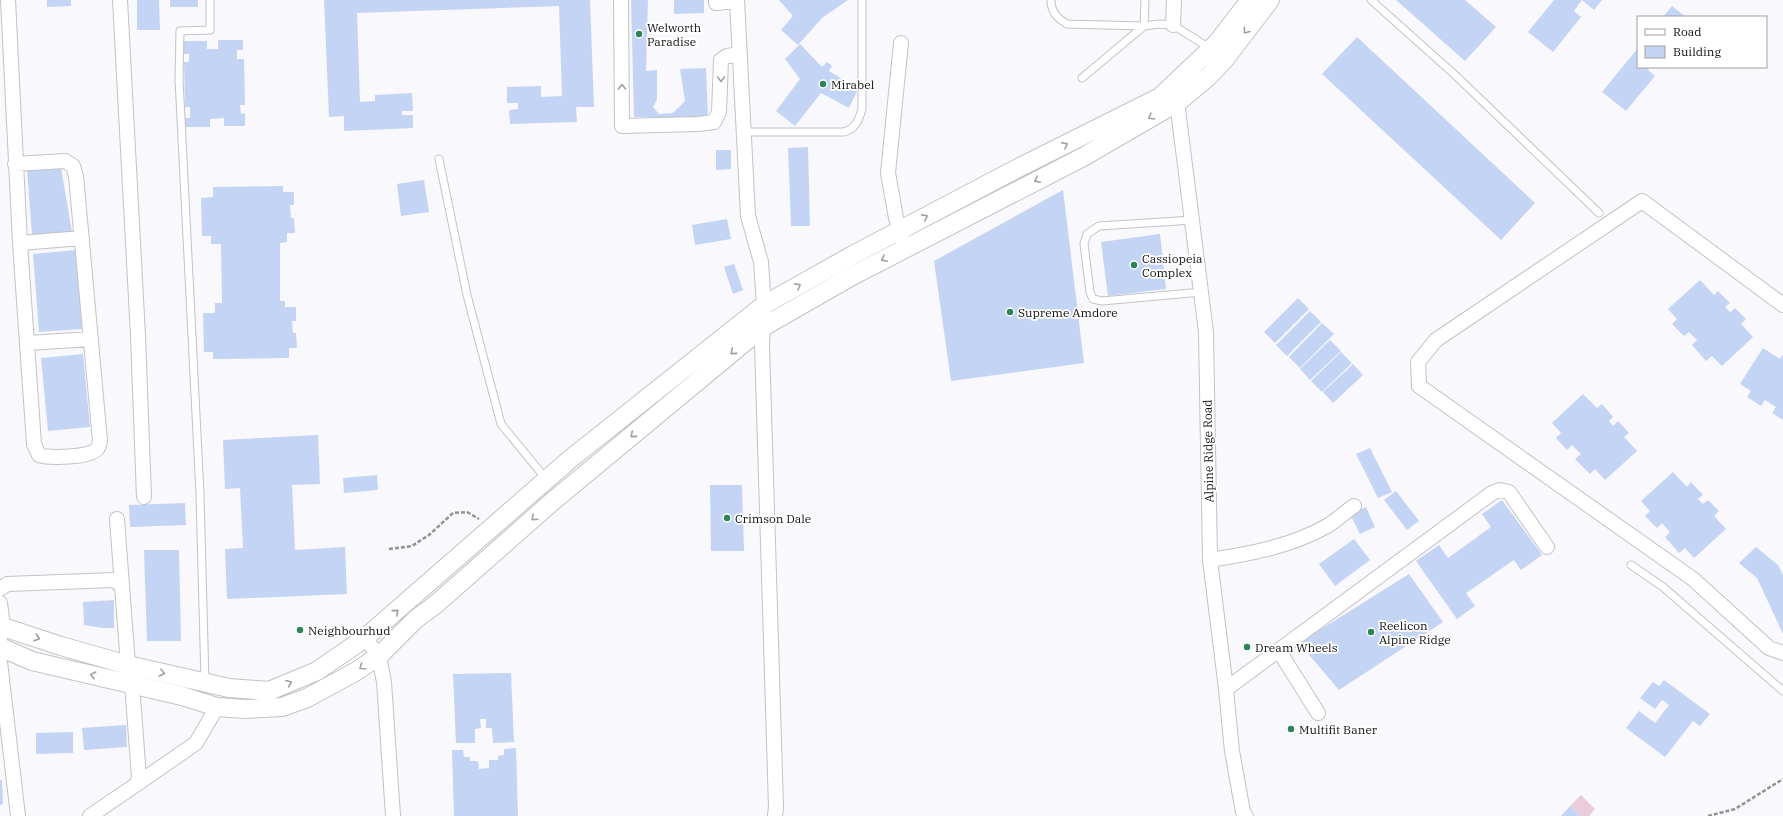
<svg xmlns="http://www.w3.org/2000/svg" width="1783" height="816" font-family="'IBM Plex Serif',serif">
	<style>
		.green { fill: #eaccdb }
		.building { fill: #c4d4f4 }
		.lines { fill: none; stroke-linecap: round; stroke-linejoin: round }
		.service-casing { stroke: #c3c2c6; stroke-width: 9 }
		.minor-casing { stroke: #c3c2c6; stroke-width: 16 }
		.tertiary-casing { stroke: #c3c2c6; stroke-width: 20 }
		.path { stroke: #929195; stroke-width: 2.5; stroke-dasharray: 4 2; stroke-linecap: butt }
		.service { stroke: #fff; stroke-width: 7 }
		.minor { stroke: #fff; stroke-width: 14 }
		.tertiary { stroke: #fff; stroke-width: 18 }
		.oneway { stroke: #a0a0a1 }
		.poi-dot { fill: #2e8357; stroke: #fff; stroke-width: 1.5 }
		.labels { text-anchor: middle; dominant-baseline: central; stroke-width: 3.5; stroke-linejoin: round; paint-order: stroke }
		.poi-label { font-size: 12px; fill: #111113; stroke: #fff; text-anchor: start }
		.street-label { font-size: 12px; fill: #111113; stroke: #fff }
	</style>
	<rect width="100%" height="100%" fill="#f9f8fd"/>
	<!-- green -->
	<path class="green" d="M1581 795 1595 809 1589 816H1581L1570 806Z"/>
	<!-- building -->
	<path class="building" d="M47 0H71V6L47 7Z
		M137 0H159L160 30H137Z
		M170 0H198V7H170Z
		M324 0H590L594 107H576L577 122 510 124 509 110 518 109V103H507V87L541 86V97L562 96 559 6 357 13 360 102 375 101V95L412 93 413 111H402V115H413V128L344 131V116L329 117Z
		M631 0H648L646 71 657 70V100L653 107 659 114 673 113 685 101 680 69 706 68 708 118 634 117Z
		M674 0H704V13L674 14Z
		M779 0H848L822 18 798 45 781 30 793 16Z
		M1396 0H1465L1496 27 1465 61Z
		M1554 0H1602L1594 10 1582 0 1574 11 1581 17 1553 52 1528 32Z
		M1672 6 1686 17H1663Z
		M1357 37 1535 203 1501 240 1322 74Z
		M218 40H243V50H237V59H244L245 105H240L241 114 245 113V126H224V118L210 119V127H185V118H190V107H185L184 62H189V54H184V41H207V49H218Z
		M800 44 822 67 827 62 832 66 829 71 858 89 849 108 821 93 795 126 776 111 800 79 785 59Z
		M1638 48V67H1650L1648 70 1655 76 1626 111 1602 92Z
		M808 147 810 226H791L788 148Z
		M716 150H731V169L716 170Z
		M61 168 72 232 32 235 27 170Z
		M424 180 429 212 401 216 397 184Z
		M283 186V192H294V205H290L291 218H294L295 233H287V242L280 243V301H285V307H296V321H292L293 333H296L297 348H289V358L213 359V352H204L203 313H215V303H222L221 244H211V236H202L201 198 213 197V187Z
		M1063 190 1084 363 951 381 934 261Z
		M727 219 731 239 695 245 692 225Z
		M1160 234 1166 289 1108 296 1101 242Z
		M76 250 82 329 39 332 33 254Z
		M734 264 743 290 733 294 724 267Z
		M1700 280 1714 295 1718 291 1730 303 1725 307 1730 312 1735 308 1746 319 1741 324 1753 337 1722 366 1712 356 1706 361 1692 345 1697 340 1689 332 1684 336 1672 324 1677 319 1668 309Z
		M1298 298 1309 309 1275 343 1264 332Z
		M1310 311 1321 322 1287 356 1276 345Z
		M1322 323 1334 334 1300 368 1289 357Z
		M1330 340 1341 351 1310 380 1300 369Z
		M1763 348 1780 359 1783 354V420L1772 413 1776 407 1765 400 1761 406 1747 397 1751 391 1740 384Z
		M1341 352 1352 363 1322 392 1311 381Z
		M83 354 90 427 48 431 41 358Z
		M1353 364 1363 375 1333 403 1323 392Z
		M1583 394 1597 408 1602 404 1613 417 1609 421 1613 426 1618 421 1629 433 1624 437 1637 451 1605 480 1595 469 1590 474 1575 459 1581 454 1572 445 1567 450 1556 438 1561 433 1552 423Z
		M318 435 320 484 292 485 295 550 345 547 347 594 227 599 225 549 243 548 240 488 225 489 223 440Z
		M1370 448 1392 492 1378 498 1356 454Z
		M1673 472 1687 487 1691 482 1703 495 1698 499 1703 504 1708 500 1719 511 1714 516 1726 529 1694 558 1685 548 1679 553 1665 537 1670 532 1662 523 1657 528 1645 516 1650 511 1641 501Z
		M377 475 378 490 344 493 343 478Z
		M710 485H742L744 551H711Z
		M1396 491 1419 521 1407 530 1384 500Z
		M1502 500 1542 555 1521 570 1514 560 1466 593 1475 606 1457 619 1416 561 1439 545 1448 558 1491 527 1482 514Z
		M185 503 186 525 130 527 129 505Z
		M1366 507 1375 527 1360 534 1350 514Z
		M1354 539 1370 560 1335 586 1319 564Z
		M1756 547 1778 565 1783 575V634L1757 578 1739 563Z
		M144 550H179L181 641H147Z
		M1409 574 1443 622 1339 690 1299 643Z
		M114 600V628H103L84 625 83 602Z
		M511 673 514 742 493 743 492 728H486V719H480L481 728 475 729V743H456L453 674Z
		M1664 680 1710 714 1700 726 1693 721 1665 757 1626 728 1639 711 1655 723 1669 705 1662 700 1655 709 1640 698 1653 682 1659 686Z
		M126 725 127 747 84 750 82 728Z
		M73 732V753L36 754V733Z
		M516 748 518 816H454L452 750H463L464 757H470V761H478L479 769 489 768V760H498V756L504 755V749Z
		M0 780H2L3 804 0 805Z
		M1570 806 1581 816H1561Z"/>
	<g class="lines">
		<defs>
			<path id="service" d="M1051 0C1051 12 1057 18 1067 24L1144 26 1159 24 1173 25 1211 49
				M1371 0 1454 74 1599 213
				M1082 78 1144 26 1145 0
				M744 132H843C855 130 859 120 862 109V0
				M439 159 467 295 501 424 546 479
				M1193 220 1099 226 1087 234 1084 244 1090 292 1093 299 1102 301 1202 292
				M1631 565 1663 587 1783 691
				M205 682 200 494 179 79 180 31 210 30V0"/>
			<path id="minor" d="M8 0 20 243 34 444 39 455C49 458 89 458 97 449 99 447 99 443 100 441L76 176 73 166 65 161 15 164
				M120 0 138 336 144 497
				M621 0 622 126 698 124 714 122 719 112 721 60 727 56 740 54
				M716 0V3L737 1
				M737 0 748 216 761 262 764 305 762 345 776 807 775 816
				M1173 25 1174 0
				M901 43 888 173 896 218 902 240
				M1176 94 1206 332 1210 560 1226 689 1232 751 1243 812 1246 816
				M20 243 82 238
				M1783 305 1642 201 1436 340 1418 362 1419 386 1693 579 1769 648 1783 653
				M28 343 91 339
				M117 519 122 586
				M1210 560C1250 554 1292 546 1327 526 1337 520 1345 512 1354 506
				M0 589 7 584 114 580 122 586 128 665
				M0 603 3 627 0 638
				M365 638 379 656 384 682 393 816
				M1279 651 1318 713
				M0 662 18 816
				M1226 689 1492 493 1500 490 1509 492 1547 547
				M137 784 196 743 217 707
				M90 816 137 784 139 777 132 684"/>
			<path id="tertiary" d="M0 626 61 646 128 665 229 688 269 691 317 671 365 638 569 460 764 305 851 256 1018 168 1160 97 1217 43 1250 0
				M0 647 32 661 182 696 217 707 245 709 282 707 307 698 355 672 379 656 416 619 435 605 553 501 763 327 852 276 1083 157 1178 102 1209 76 1225 59 1270 0"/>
		</defs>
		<!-- service casing -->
		<use href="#service" class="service-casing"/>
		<!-- minor casing -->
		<use href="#minor" class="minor-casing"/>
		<!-- tertiary casing -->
		<use href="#tertiary" class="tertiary-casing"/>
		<!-- path -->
		<path class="path" d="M389 549 412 546 429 535 453 513 467 512 479 519
			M1708 816 1735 809 1783 779"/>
		<!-- service -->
		<use href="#service" class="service"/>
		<!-- minor -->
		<use href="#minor" class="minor"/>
		<!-- tertiary -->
		<use href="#tertiary" class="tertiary"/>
	</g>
	<!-- one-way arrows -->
	<defs><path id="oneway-chevron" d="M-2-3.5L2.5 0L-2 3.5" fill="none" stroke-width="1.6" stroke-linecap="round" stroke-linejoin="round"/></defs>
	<g class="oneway">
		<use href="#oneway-chevron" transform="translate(1246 31) rotate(127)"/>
		<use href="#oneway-chevron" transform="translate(721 79) rotate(90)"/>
		<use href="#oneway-chevron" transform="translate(622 87) rotate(-91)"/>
		<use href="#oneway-chevron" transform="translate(1151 117) rotate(150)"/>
		<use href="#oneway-chevron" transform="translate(1065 145) rotate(-27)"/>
		<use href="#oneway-chevron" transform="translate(1037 180) rotate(153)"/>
		<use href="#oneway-chevron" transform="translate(925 217) rotate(-28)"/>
		<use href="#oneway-chevron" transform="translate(884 259) rotate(153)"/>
		<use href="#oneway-chevron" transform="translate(798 286) rotate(-29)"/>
		<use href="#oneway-chevron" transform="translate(733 352) rotate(140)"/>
		<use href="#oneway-chevron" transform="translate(633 435) rotate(140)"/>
		<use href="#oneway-chevron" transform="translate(534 518) rotate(138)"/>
		<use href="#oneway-chevron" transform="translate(396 612) rotate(-40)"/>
		<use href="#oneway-chevron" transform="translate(37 638) rotate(18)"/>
		<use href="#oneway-chevron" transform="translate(362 667) rotate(145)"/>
		<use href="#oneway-chevron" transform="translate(162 673) rotate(14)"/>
		<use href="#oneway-chevron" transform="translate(93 675) rotate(-167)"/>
		<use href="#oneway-chevron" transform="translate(289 683) rotate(-23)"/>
	</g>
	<!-- markers -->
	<g class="poi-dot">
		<circle cx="639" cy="34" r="4"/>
		<circle cx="823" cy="84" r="4"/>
		<circle cx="1134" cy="265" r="4"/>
		<circle cx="1010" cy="312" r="4"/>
		<circle cx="727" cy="518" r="4"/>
		<circle cx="300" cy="630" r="4"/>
		<circle cx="1371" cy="632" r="4"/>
		<circle cx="1247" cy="647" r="4"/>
		<circle cx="1291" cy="729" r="4"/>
	</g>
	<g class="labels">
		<!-- poi labels -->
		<g class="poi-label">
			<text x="647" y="27">Welworth<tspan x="647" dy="14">Paradise</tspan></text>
			<text x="831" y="84">Mirabel</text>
			<text x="1142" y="258">Cassiopeia<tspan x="1142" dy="14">Complex</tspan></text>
			<text x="1018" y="312">Supreme Amdore</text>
			<text x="735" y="518">Crimson Dale</text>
			<text x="1379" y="625">Reelicon<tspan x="1379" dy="14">Alpine Ridge</tspan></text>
			<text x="308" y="630">Neighbourhud</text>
			<text x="1255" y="647">Dream Wheels</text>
			<text x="1299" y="729">Multifit Baner</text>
		</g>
		<!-- street labels -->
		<g class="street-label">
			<text transform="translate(1208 451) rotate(-91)">Alpine Ridge Road</text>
		</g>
	</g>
	<!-- legend -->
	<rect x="1637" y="16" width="130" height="52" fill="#ffffff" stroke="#a0a0a1"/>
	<rect x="1645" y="29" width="20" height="6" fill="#ffffff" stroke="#a0a0a1"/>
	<text x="1673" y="36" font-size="12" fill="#111113">Road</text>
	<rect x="1645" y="46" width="20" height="12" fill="#c4d4f4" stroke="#a0a0a1"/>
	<text x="1673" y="56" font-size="12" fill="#111113">Building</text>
</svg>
